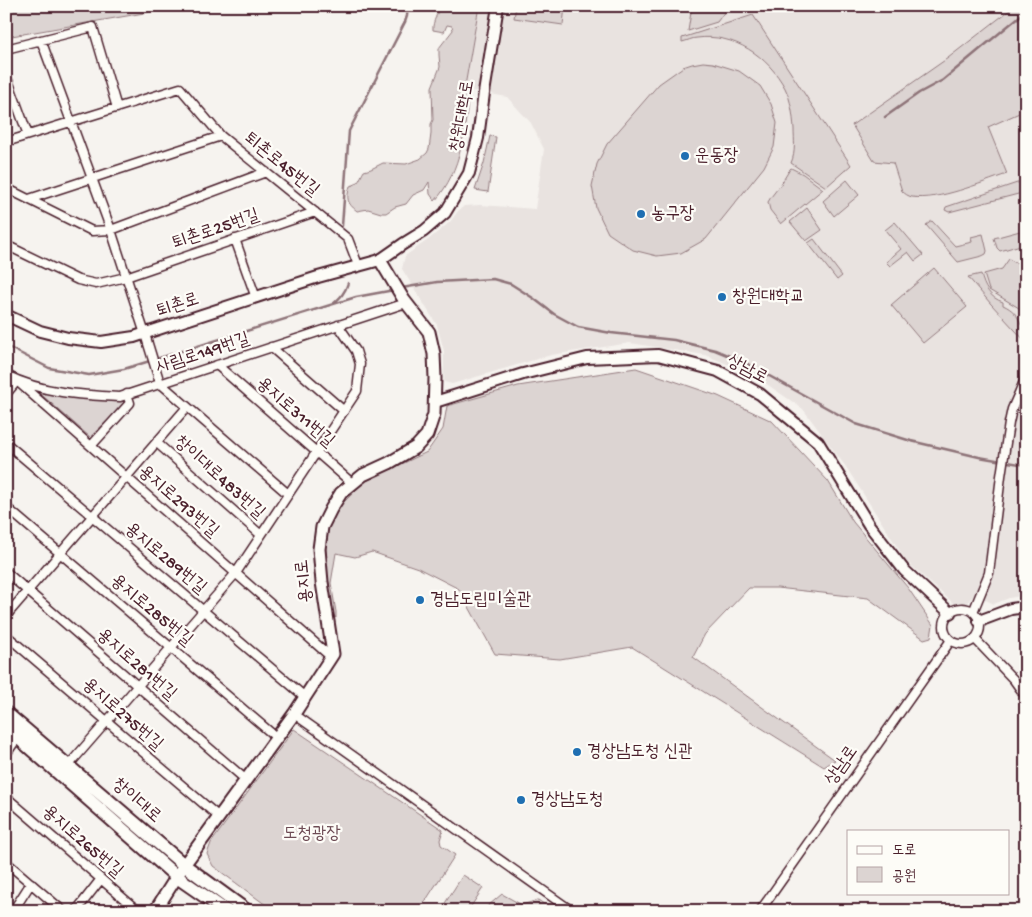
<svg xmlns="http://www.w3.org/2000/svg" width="1032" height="917" font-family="'Gochi Hand','Poor Story',sans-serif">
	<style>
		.built { fill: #e9e3e0 }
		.green { fill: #dcd4d2; stroke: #937a7e }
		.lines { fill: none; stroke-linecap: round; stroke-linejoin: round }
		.stream { stroke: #8e7378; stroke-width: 2.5 }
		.minor-casing { stroke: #4a1f2b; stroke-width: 11 }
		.tertiary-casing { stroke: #4a1f2b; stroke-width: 14 }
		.secondary-casing { stroke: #4a1f2b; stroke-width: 15 }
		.primary-casing { stroke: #4a1f2b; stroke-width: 16 }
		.minor { stroke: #fdfcf7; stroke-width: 8 }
		.tertiary { stroke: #fdfcf7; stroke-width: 10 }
		.secondary { stroke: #fdfcf7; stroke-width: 11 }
		.primary { stroke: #fdfcf7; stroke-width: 12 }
		.poi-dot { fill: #1f6fb2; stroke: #fdfcf7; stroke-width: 2 }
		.labels { text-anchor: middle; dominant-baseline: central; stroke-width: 4.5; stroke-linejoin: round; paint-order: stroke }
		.street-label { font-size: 18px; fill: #4a1f2b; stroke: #fdfcf7 }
		.poi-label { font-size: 18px; fill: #4a1f2b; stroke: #fdfcf7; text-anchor: start }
		.park-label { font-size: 18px; fill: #6e4c55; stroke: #fdfcf7 }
	</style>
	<rect width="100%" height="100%" fill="#f6f3ef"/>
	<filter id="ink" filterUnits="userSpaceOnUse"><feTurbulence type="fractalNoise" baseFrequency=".02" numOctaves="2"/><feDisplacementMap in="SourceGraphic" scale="10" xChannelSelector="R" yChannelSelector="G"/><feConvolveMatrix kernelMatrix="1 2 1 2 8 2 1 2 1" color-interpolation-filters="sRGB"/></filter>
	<g filter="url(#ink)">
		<!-- built -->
		<path class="built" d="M479 6H1026V595L1009 598 994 604 984 599 973 596 967 603 961 605 953 603 907 562 846 467 803 409 752 374 705 355 630 343 551 355 452 384 444 382V351L437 325 402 269 405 256 428 240 450 222 458 211 464 206 480 205 535 209 544 149 531 123 507 97 469 90 465 86Z"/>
		<!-- green -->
		<path class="green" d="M6 6H172L144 13 6 37Z
			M438 6H479L465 86 469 90C465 130 462 170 435 201L430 194 429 182 424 190 413 195 406 204 395 207 386 213H381L368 209 357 211C347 203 346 199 350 186 360 184 359 179 364 171L371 169 383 163 406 164 420 159 427 153 429 149 431 134V124L433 120 432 87 440 67 439 55V48L453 30 452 26 447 25 444 32 433 30C432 21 439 14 438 6Z
			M516 6H565L563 25 514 18Z
			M692 6H729L717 22 688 31Z
			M1015 6H1026V110L988 127 1007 174C980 183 939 201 912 197 908 196 905 194 902 191L893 163 874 161 852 125 948 58Z
			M753 15 851 165 826 187 791 163C796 152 794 140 794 129 793 115 791 100 785 88 768 56 734 33 697 38 692 38 687 41 682 42V38Z
			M703 62 713 63 739 71 760 86 771 104 777 123 774 147 764 167 706 239 681 253 657 256 633 250 608 233 596 208 592 186 597 164 607 144 659 84 683 67 692 64Z
			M490 136 496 137 488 192 475 190 484 163Z
			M791 168 803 174 823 189 781 224 770 210 768 202 771 197 781 184 790 169Z
			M847 180 859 195 834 216 823 201Z
			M1026 180V192L949 212 945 210 946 207Z
			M807 208 822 230 806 241 790 222Z
			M932 221 955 246 972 242 971 237 983 234 987 251 986 254 982 256 958 262 926 225Z
			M895 222 923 255 915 261 908 252 890 266 886 262 901 249 885 230Z
			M1020 231 1024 244 1000 251 997 248 994 238Z
			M814 239 842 276 837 280 808 243Z
			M1009 259 1026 269V316L1019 308 989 290 984 274 1002 269Z
			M934 268 967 307 923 343 891 305Z
			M981 274C984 287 990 298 1003 302V305C1012 309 1018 315 1021 325H1024L1026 322V342L991 304 968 277Z
			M636 368 718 396 772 421 828 481 853 522 908 588 933 625 931 637 924 639 868 598 777 588H749L705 634 693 657 835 760 824 767 632 647 560 659 495 654 459 589 418 568 372 552 355 557 336 553 331 583 336 612V618L330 610 325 537 335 511 364 482 427 452 443 429 447 406 518 386Z
			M36 390 76 397 123 401 125 404 90 437Z
			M294 729 443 830 440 840 441 845 455 855 419 911H274L213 866 207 854 211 843Z
			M463 875 483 888 468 911H440Z
			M502 894 522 905 538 900 554 911H482Z"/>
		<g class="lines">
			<!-- stream -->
			<path class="stream" d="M885 117 919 93 943 80 1026 11
				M342 226 349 131 405 22 407 16 408 6
				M402 288 437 282 493 279 511 284 533 298 554 314 578 327 611 333 674 340 715 350 744 362 856 424 911 441 979 457 1026 465
				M333 304C340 298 345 293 348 283
				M6 346 49 368 89 375 124 369 356 297 394 290"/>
			<defs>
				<path id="minor" d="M41 40 111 230 145 334 160 383 288 494
					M6 49 93 27 117 108
					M6 75 28 135
					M6 142 180 88 221 136 348 239 358 265
					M6 188 92 231 111 230 266 172
					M29 199 221 136
					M235 239 256 298
					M6 245 78 280 96 284 126 277 315 212
					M271 347 344 411
					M217 365 353 484
					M6 375C42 393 81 395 120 397L406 303
					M6 394 17 381 331 657
					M6 443 305 697
					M157 443 261 535
					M91 446 130 403 127 394
					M6 507 277 738
					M6 572 246 780
					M944 626a18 18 0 1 1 36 0a18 18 0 1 1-36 0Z
					M973 612 989 573 1001 476 1009 423 1012 409 1026 377
					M6 616 187 407
					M6 635 219 817
					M975 639 1014 680 1026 697
					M294 714 572 911
					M6 754 20 734
					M68 766 236 573 357 391 360 364 356 351 338 325
					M6 797 138 911
					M6 862 63 911
					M13 911 31 883
					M76 911 101 879
					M760 911 951 640"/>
				<path id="tertiary" d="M6 315 40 331 68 338 101 342 134 337 318 277 380 260 403 244 424 231 445 213 469 173 478 138 484 93 498 6
					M435 402 523 374 587 358 658 355 718 371 760 394 818 442 869 525 904 570 950 613
					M979 621 1011 609 1026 607"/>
				<path id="secondary" d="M155 911 184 865 294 714 333 654 322 582 319 549 322 527 331 509 341 493 363 475 389 463 416 447 427 435 434 414 435 378 434 354 429 332 404 300 380 260"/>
				<path id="primary" d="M6 713 184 865 247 911
					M6 727 177 877 226 911"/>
			</defs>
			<!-- minor casing -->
			<use href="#minor" class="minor-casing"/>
			<!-- tertiary casing -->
			<use href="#tertiary" class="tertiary-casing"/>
			<!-- secondary casing -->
			<use href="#secondary" class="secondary-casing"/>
			<!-- primary casing -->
			<use href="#primary" class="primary-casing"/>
			<!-- minor -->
			<use href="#minor" class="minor"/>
			<!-- tertiary -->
			<use href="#tertiary" class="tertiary"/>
			<!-- secondary -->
			<use href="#secondary" class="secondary"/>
			<!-- primary -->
			<use href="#primary" class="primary"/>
		</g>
	</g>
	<!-- markers -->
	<g class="poi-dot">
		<circle cx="685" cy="156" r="5"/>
		<circle cx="641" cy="214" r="5"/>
		<circle cx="722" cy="297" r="5"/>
		<circle cx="420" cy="600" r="5"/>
		<circle cx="577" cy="752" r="5"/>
		<circle cx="521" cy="800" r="5"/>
	</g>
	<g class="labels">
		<!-- street labels -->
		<g class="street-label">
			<text transform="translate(463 116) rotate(-80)">창원대학로</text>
			<text transform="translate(281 165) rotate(39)">퇴촌로45번길</text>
			<text transform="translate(216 230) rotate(-19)">퇴촌로25번길</text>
			<text transform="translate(178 306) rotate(-18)">퇴촌로</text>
			<text transform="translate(203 354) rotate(-18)">사림로149번길</text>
			<text transform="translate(747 370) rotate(28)">상남로</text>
			<text transform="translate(295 413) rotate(41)">용지로311번길</text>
			<text transform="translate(219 478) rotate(42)">창이대로483번길</text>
			<text transform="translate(178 502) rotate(41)">용지로293번길</text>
			<text transform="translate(165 559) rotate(40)">용지로289번길</text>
			<text transform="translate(305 581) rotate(-96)">용지로</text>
			<text transform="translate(151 611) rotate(40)">용지로285번길</text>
			<text transform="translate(136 665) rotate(41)">용지로281번길</text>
			<text transform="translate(122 715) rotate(41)">용지로275번길</text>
			<text transform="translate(842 766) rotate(-55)">상남로</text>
			<text transform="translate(136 801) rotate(41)">창이대로</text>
			<text transform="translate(82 842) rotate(41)">용지로265번길</text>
		</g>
		<!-- poi labels -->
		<g class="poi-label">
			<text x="695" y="156">운동장</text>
			<text x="651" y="214">농구장</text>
			<text x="732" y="297">창원대학교</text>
			<text x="430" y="600">경남도립미술관</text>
			<text x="587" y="752">경상남도청 신관</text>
			<text x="531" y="800">경상남도청</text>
		</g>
		<!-- park labels -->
		<g class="park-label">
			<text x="312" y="834">도청광장</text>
		</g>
	</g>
	<!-- margin -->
	<rect width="1032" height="917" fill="none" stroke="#fdfcf7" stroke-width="25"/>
	<rect x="12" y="12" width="1007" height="892" fill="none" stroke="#4a1f2b" stroke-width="2" filter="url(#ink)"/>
	<!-- legend -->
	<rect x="847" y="830" width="162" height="65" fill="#fdfcf7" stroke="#b5a4a5"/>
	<rect x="857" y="846" width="25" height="8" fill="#fdfcf7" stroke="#b5a4a5"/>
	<text x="892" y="854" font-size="15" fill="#4a1f2b">도로</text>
	<rect x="857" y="867" width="25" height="15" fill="#dcd4d2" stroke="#b5a4a5"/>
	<text x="892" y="880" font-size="15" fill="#4a1f2b">공원</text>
</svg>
